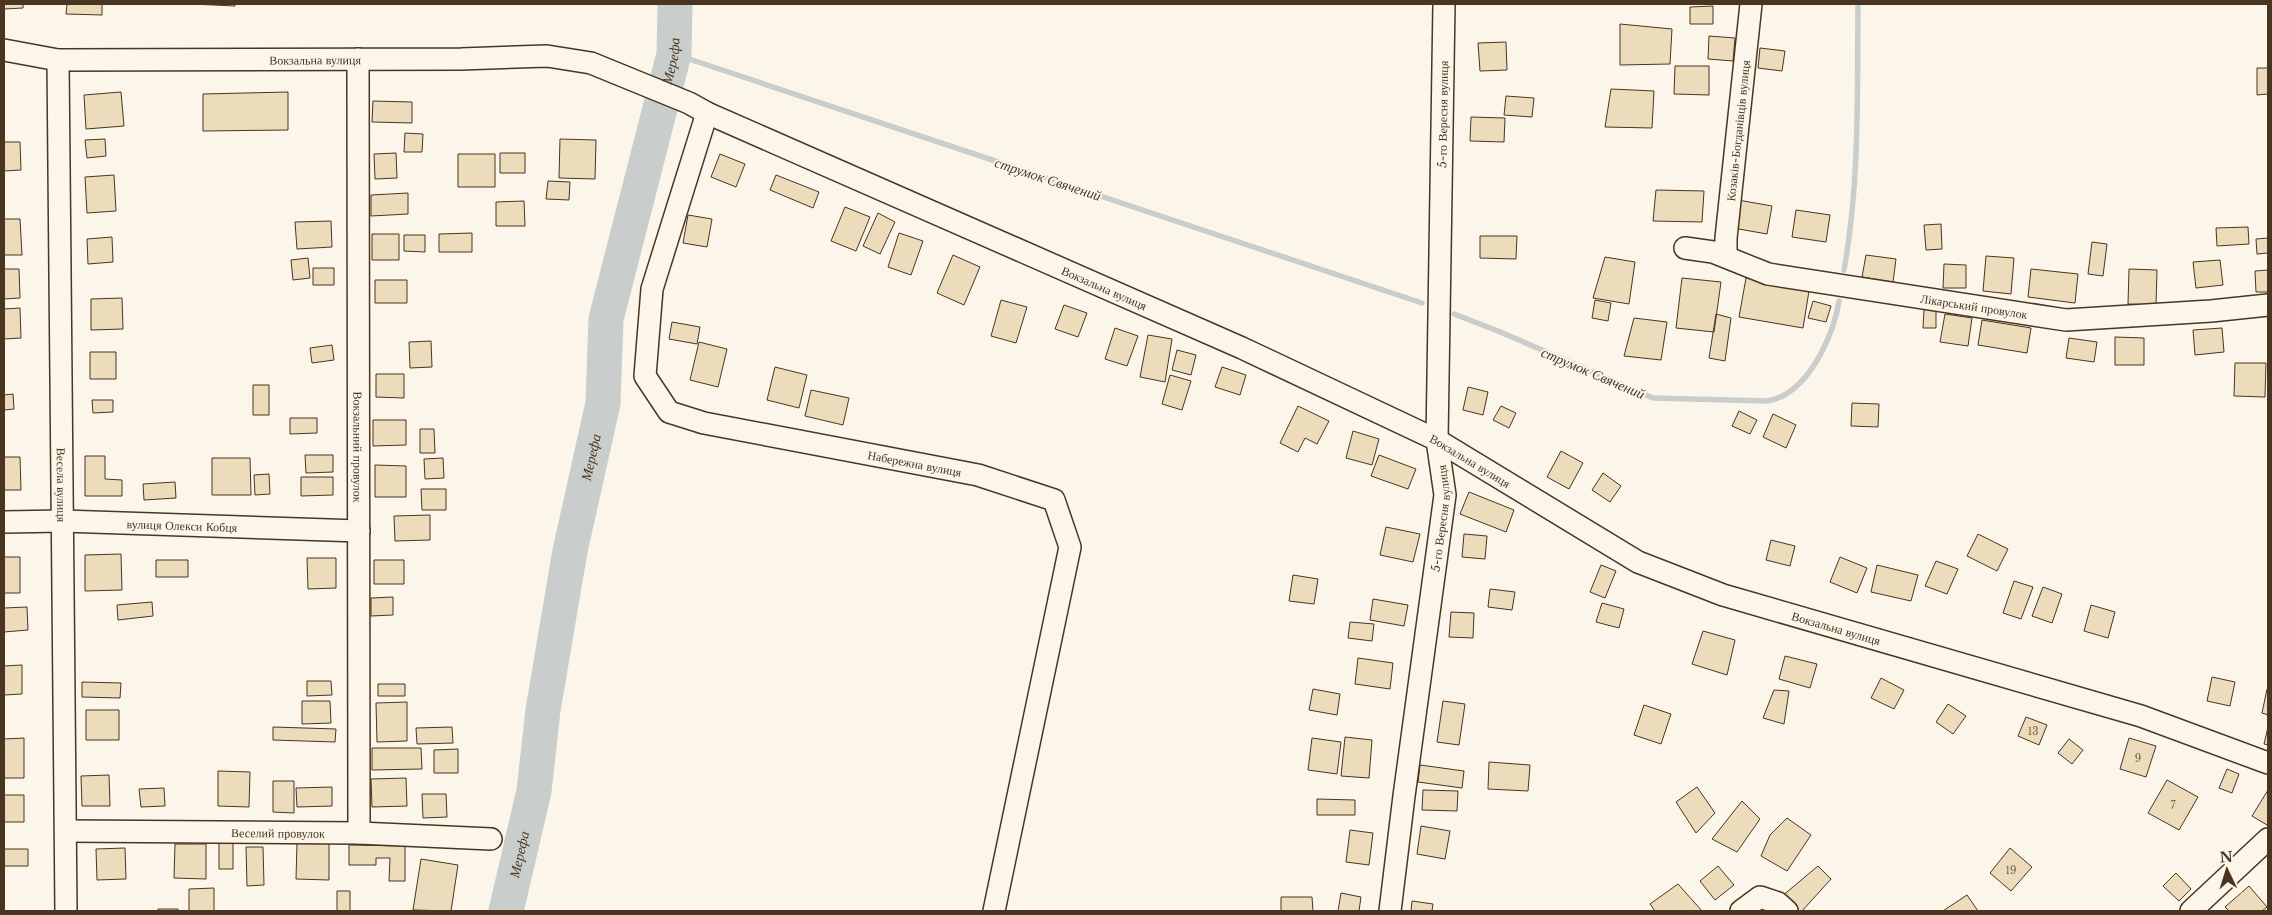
<svg xmlns="http://www.w3.org/2000/svg" width="2272" height="915" font-family="'Libre Baskerville',serif">
	<style>
		.lines { fill: none; stroke-linecap: round; stroke-linejoin: round }
		.stream { stroke: #c9cecd; stroke-width: 5.5 }
		.river { stroke: #c9cecd; stroke-width: 35 }
		.building { fill: #ecdcbc; stroke: #4a3520 }
		.minor-casing { stroke: #4a3520; stroke-width: 24 }
		.minor { stroke: #fbf6e9; stroke-width: 21 }
		.labels { text-anchor: middle; dominant-baseline: central; stroke-width: 4; stroke-linejoin: round; paint-order: stroke }
		.number-label { font-size: 10px; fill: #725f47 }
		.street-label { font-size: 12px; fill: #4a3520; stroke: #fbf6e9 }
		.water-label { font-size: 14px; font-style: italic; fill: #4a3520; stroke: #fbf6e9 }
	</style>
	<rect width="100%" height="100%" fill="#fbf6e9"/>
	<g class="lines">
		<!-- stream -->
		<path class="stream" d="M674 54 1422 303
			M1844 270C1860 182 1857 92 1858 4
			M1454 314 1498 331 1653 398 1768 401C1774 399 1781 398 1786 394 1814 377 1834 333 1839 301"/>
		<!-- river -->
		<path class="river" id="s1" d="M506 911 534 791 543 710 570 551 603 403 606 319 674 54 675 4"/>
	</g>
	<!-- building -->
	<path class="building" d="M4 4H23V8L4 9Z
		M67 4H102V15L66 14Z
		M192 4H235V6Z
		M1713 6V24H1690V7Z
		M1620 24 1672 29 1670 64 1620 65Z
		M1709 36 1735 38 1733 61 1708 59Z
		M1506 42 1507 70 1480 71 1478 43Z
		M1760 48 1785 51 1782 71 1758 68Z
		M1675 66H1709V95L1674 94Z
		M2257 68H2268V94L2257 95Z
		M1611 89 1654 91 1652 128 1605 127Z
		M121 92 124 126 86 129 84 95Z
		M288 92V130L203 131V94Z
		M1506 96 1534 98 1532 117 1504 115Z
		M373 101 412 102V123L372 122Z
		M1471 117 1505 118 1504 142 1470 141Z
		M405 133 423 134 422 152H404Z
		M105 139 106 156 87 158 85 140Z
		M560 139 596 140 595 179 559 178Z
		M4 142H20L21 170 4 171Z
		M396 153 397 178 375 179 374 154Z
		M500 153H525V173H500Z
		M458 154H495V187H458Z
		M720 154 745 164 736 187 711 177Z
		M114 175 116 211 87 213 85 177Z
		M776 175 819 192 813 208 770 190Z
		M548 181 570 182 569 200 546 199Z
		M1656 190 1704 191 1702 222 1653 221Z
		M408 193V214L371 216V195Z
		M1738 200 1772 206 1767 234 1733 228Z
		M524 201 525 226H496V202Z
		M845 207 870 217 856 251 831 241Z
		M1796 210 1830 215 1826 242 1792 237Z
		M878 213 895 222 880 254 863 246Z
		M688 215 712 219 707 247 683 243Z
		M4 219H20L22 255H4Z
		M331 221 332 247 297 249 295 222Z
		M1941 224 1942 249 1926 250 1924 225Z
		M2248 227 2249 244 2217 246 2216 228Z
		M472 233V252H439V234Z
		M899 233 923 241 911 275 888 267Z
		M372 234H399V260H372Z
		M404 235H425V252L404 251Z
		M1480 236H1517L1516 259 1480 258Z
		M112 237 113 262 88 264 87 239Z
		M2268 238V253L2257 254 2256 239Z
		M2092 242 2107 244 2103 276 2088 274Z
		M953 255 980 267 964 305 937 293Z
		M1866 255 1896 259 1893 282 1862 277Z
		M1986 256 2014 258 2011 294 1983 291Z
		M1605 257 1635 262 1629 304 1593 298Z
		M308 258 310 278 293 280 291 260Z
		M2220 260 2223 285 2196 288 2193 262Z
		M1944 264 1966 265V288H1943Z
		M313 268H334V285H313Z
		M4 269H19L20 298 4 299Z
		M2031 269 2078 274 2075 303 2028 297Z
		M2129 269 2157 270 2156 305 2128 304Z
		M2268 270V292H2256L2255 271Z
		M1682 278 1721 282 1714 332 1676 328Z
		M1746 278 1809 291 1803 328 1739 317Z
		M375 280H407V303H375Z
		M122 298 123 329 91 330V299Z
		M1001 300 1027 307 1016 343 991 336Z
		M1595 300 1611 303 1608 321 1592 318Z
		M1813 301 1831 306 1826 322 1808 318Z
		M1064 305 1087 313 1078 337 1055 329Z
		M20 308 21 338 4 339V309Z
		M1924 309H1936V328H1923Z
		M1716 314 1731 318 1725 361 1709 358Z
		M1945 314 1972 318 1968 346 1940 342Z
		M1634 318 1667 322 1661 360 1624 356Z
		M1982 320 2031 328 2027 353 1978 345Z
		M672 322 700 327 697 344 669 339Z
		M1115 328 1138 336 1127 366 1105 359Z
		M2222 328 2224 352 2195 355 2193 330Z
		M1148 335 1172 339 1165 382 1140 377Z
		M2115 337 2144 338V365H2115Z
		M2069 338 2097 342 2094 362 2066 358Z
		M431 341 432 367 410 368 409 342Z
		M699 342 727 349 718 387 690 380Z
		M332 345 334 360 312 363 310 348Z
		M1177 350 1196 355 1191 375 1172 370Z
		M90 352H116V379H90Z
		M2235 363H2266L2265 397 2234 396Z
		M775 367 807 375 799 408 767 400Z
		M1222 367 1246 375 1240 395 1215 387Z
		M376 374H404V398L376 397Z
		M1170 375 1191 381 1182 410 1162 404Z
		M253 385H269V415H253Z
		M1468 387 1488 392 1483 415 1463 410Z
		M811 390 849 398 843 425 805 416Z
		M13 394 14 409 4 410V395Z
		M92 400H113V412L93 413Z
		M1852 403 1879 404 1878 427 1851 426Z
		M1298 406 1329 421 1317 444 1305 438 1298 452 1280 443Z
		M1501 406 1516 413 1509 428 1493 420Z
		M1739 411 1757 420 1750 434 1732 426Z
		M1773 414 1796 425 1786 448 1763 437Z
		M290 418H317V433L290 434Z
		M373 420H406V445L373 446Z
		M420 429H434L435 453H420Z
		M1353 431 1379 439 1372 465 1346 458Z
		M1561 451 1583 463 1569 489 1547 477Z
		M305 455H333V472L306 473Z
		M1379 455 1416 469 1408 489 1371 476Z
		M85 456H105V479L122 480V496H85Z
		M4 457H20L21 490H4Z
		M212 458H250L251 495H212Z
		M443 458 444 478 425 479 424 459Z
		M375 465 406 466V497H375Z
		M1603 473 1621 486 1610 502 1592 490Z
		M269 474 270 494 255 495 254 475Z
		M301 477H333V495L301 496Z
		M175 482 176 498 144 500 143 484Z
		M421 489H446V510H422Z
		M1469 492 1514 510 1506 532 1460 514Z
		M430 515V540L395 541 394 516Z
		M1386 527 1420 534 1413 562 1380 555Z
		M1464 534 1487 536 1485 559 1462 557Z
		M1978 534 2008 549 1997 571 1967 556Z
		M1771 540 1795 546 1790 566 1766 560Z
		M121 554 122 590 85 591V555Z
		M4 557H20V593H4Z
		M1840 557 1867 568 1857 593 1830 582Z
		M307 558H336V588L308 589Z
		M156 560H188V577H156Z
		M374 560H404V584H374Z
		M1936 561 1958 569 1947 594 1925 586Z
		M1601 565 1616 571 1605 598 1590 592Z
		M1877 565 1918 575 1911 601 1871 592Z
		M1293 575 1318 579 1314 604 1289 601Z
		M2014 581 2033 587 2021 619 2003 613Z
		M2043 587 2062 594 2052 623 2032 616Z
		M1490 589 1515 592 1512 610 1488 607Z
		M393 597V615L371 616V598Z
		M1373 599 1408 605 1404 626 1370 620Z
		M152 602 153 616 118 620 117 605Z
		M1602 603 1624 609 1619 628 1596 622Z
		M2091 605 2115 612 2108 638 2084 631Z
		M27 607 28 630 4 632V608Z
		M1451 612 1474 613 1473 638 1449 637Z
		M1350 622 1374 624 1372 641 1348 638Z
		M1703 631 1735 640 1727 675 1692 664Z
		M1785 656 1817 664 1810 688 1779 679Z
		M1358 658 1393 663 1390 689 1355 684Z
		M22 665V694L4 695V666Z
		M2212 677 2235 682 2230 706 2207 701Z
		M1881 678 1904 690 1894 709 1871 698Z
		M307 681H331L332 695 307 696Z
		M82 682 121 683 120 698 82 697Z
		M378 684H405V696H378Z
		M1313 689 1340 694 1337 715 1309 710Z
		M2267 689H2268V715L2262 713Z
		M1774 690 1789 691 1784 724 1763 718Z
		M302 701H330L331 723 302 724Z
		M1443 701 1465 704 1459 745 1437 742Z
		M407 702V741L377 742 376 703Z
		M1948 704 1966 716 1953 734 1936 722Z
		M1644 705 1671 714 1661 744 1634 735Z
		M86 710H119V740H86Z
		M2026 717 2047 725 2039 745 2018 736Z
		M273 727 336 729 335 742 273 740Z
		M452 727 453 743 417 744 416 728Z
		M2268 727V745L2264 744Z
		M1345 737 1372 740 1369 778 1341 776Z
		M24 738V778H4V739Z
		M1312 738 1341 742 1337 774 1308 770Z
		M2129 738 2156 746 2146 777 2120 769Z
		M2069 739 2083 750 2072 764 2058 753Z
		M372 748H421L422 769 372 770Z
		M458 749V773H434V750Z
		M1489 762 1530 765 1528 791 1488 789Z
		M1420 765 1464 771 1462 788 1418 782Z
		M2227 769 2239 774 2232 793 2219 788Z
		M218 771 250 772 249 807 218 806Z
		M109 775 110 806H82L81 776Z
		M406 778 407 806 372 807 371 779Z
		M2167 780 2198 797 2179 830 2148 813Z
		M273 781H294V813L273 812Z
		M332 787V806L297 807 296 788Z
		M1697 787 1715 813 1696 833 1676 802Z
		M164 788 165 806 141 807 139 789Z
		M1423 790 1458 791 1457 811 1422 810Z
		M2268 790V823L2267 825 2252 816Z
		M422 794H446L447 817 423 818Z
		M4 795H24V822H4Z
		M1317 799 1355 800V815H1317Z
		M1742 801 1760 819 1737 852 1712 839Z
		M1787 818 1811 835 1787 871 1761 856 1770 835Z
		M1421 826 1450 831 1445 859 1417 854Z
		M1350 830 1373 833 1369 865 1346 862Z
		M219 842H233V869H219Z
		M297 842 329 843V880L296 879Z
		M175 844H206V879L174 878Z
		M349 845 405 846V881H389L390 858H376V865H349Z
		M246 847H263L264 885 247 886Z
		M125 848 126 879 97 880 96 849Z
		M2010 848 2032 867 2011 891 1990 873Z
		M4 849H28V866H4Z
		M421 859 458 865 451 911 413 910Z
		M1718 866 1734 885 1715 900 1700 881Z
		M1818 866 1831 879 1802 911H1796L1781 897Z
		M2176 873 2191 889 2179 901 2163 886Z
		M1678 884 1702 911H1655L1650 904Z
		M2249 886 2267 907 2262 911H2229L2225 907Z
		M214 888V911H189V889Z
		M337 891H350V911H337Z
		M1341 893 1361 897 1359 911H1338Z
		M1967 895 1978 911H1943Z
		M1281 897H1312L1313 911H1281Z
		M1412 901 1433 904 1432 911H1411Z
		M158 909H178V911H158Z"/>
	<g class="lines">
		<defs>
			<g id="minor">
				<path id="s2" d="M4 50 58 60 461 59 547 56 591 63 689 103 707 113 1242 348 1437 440 1638 562 1723 595 2141 716 2268 763"/>
				<path id="s3" d="M358 59 359 833"/>
				<path id="s4" d="M58 60 66 911"/>
				<path id="s5" d="M707 113 652 289 645 376 669 412 704 423 978 475 1054 500 1070 547 994 911"/>
				<path id="s6" d="M1685 248 1713 252 1768 274 2066 320 2211 311 2268 305"/>
				<path id="s7" d="M1726 256V238L1751 4"/>
				<path id="s8" d="M4 522 63 521 359 531"/>
				<path id="s9" d="M66 831 359 833 491 839"/>
				<path id="s10" d="M1390 911 1404 796 1445 495 1437 440 1444 4"/>
				<path d="M1741 911 1760 897 1778 903 1787 911"/>
				<path d="M2191 911 2268 839"/>
			</g>
		</defs>
		<!-- minor casing -->
		<use href="#minor" class="minor-casing"/>
		<!-- minor -->
		<use href="#minor" class="minor"/>
	</g>
	<g class="labels">
		<!-- number labels -->
		<g class="number-label">
			<text x="2033" y="731">13</text>
			<text x="2138" y="758">9</text>
			<text x="2173" y="805">7</text>
			<text x="2011" y="870">19</text>
		</g>
		<!-- street labels -->
		<g class="street-label">
			<text stroke="none"><textPath href="#s2" startOffset="312">Вокзальна вулиця</textPath></text>
			<text stroke="none"><textPath href="#s10" startOffset="801">5-го Вересня вулиця</textPath></text>
			<text stroke="none"><textPath href="#s7" startOffset="126">Козаків-Богданівців вулиця</textPath></text>
			<text stroke="none"><textPath href="#s2" startOffset="1149">Вокзальна вулиця</textPath></text>
			<text stroke="none"><textPath href="#s6" startOffset="296">Лікарський провулок</textPath></text>
			<text stroke="none"><textPath href="#s3" startOffset="388">Вокзальний провулок</textPath></text>
			<text stroke="none"><textPath href="#s2" startOffset="1554">Вокзальна вулиця</textPath></text>
			<text stroke="none"><textPath href="#s5" startOffset="566">Набережна вулиця</textPath></text>
			<text stroke="none"><textPath href="#s4" startOffset="425">Весела вулиця</textPath></text>
			<text stroke="none"><textPath href="#s10" startOffset="396">5-го Вересня вулиця</textPath></text>
			<text stroke="none"><textPath href="#s8" startOffset="178">вулиця Олекси Кобця</textPath></text>
			<text stroke="none"><textPath href="#s2" startOffset="1959">Вокзальна вулиця</textPath></text>
			<text stroke="none"><textPath href="#s9" startOffset="212">Веселий провулок</textPath></text>
		</g>
		<!-- water labels -->
		<g class="water-label">
			<text stroke="none"><textPath href="#s1" startOffset="868">Мерефа</textPath></text>
			<text transform="translate(1048 179) rotate(18)">струмок Свячений</text>
			<text transform="translate(1593 373) rotate(23)">струмок Свячений</text>
			<text stroke="none"><textPath href="#s1" startOffset="462">Мерефа</textPath></text>
			<text stroke="none"><textPath href="#s1" startOffset="58">Мерефа</textPath></text>
		</g>
	</g>
	<!-- border -->
	<rect width="2272" height="915" fill="none" stroke="#4a3520" stroke-width="10"/>
	<!-- north arrow -->
	<g transform="translate(2227 870) rotate(356)" stroke="#fbf6e9" stroke-width="4" paint-order="stroke">
	<path d="M0-4L9 19L0 12L-9 19Z" fill="#4a3520"/>
	<text y="-8" font-size="14" font-weight="bold" text-anchor="middle" fill="#4a3520">N</text>
	</g>
</svg>
